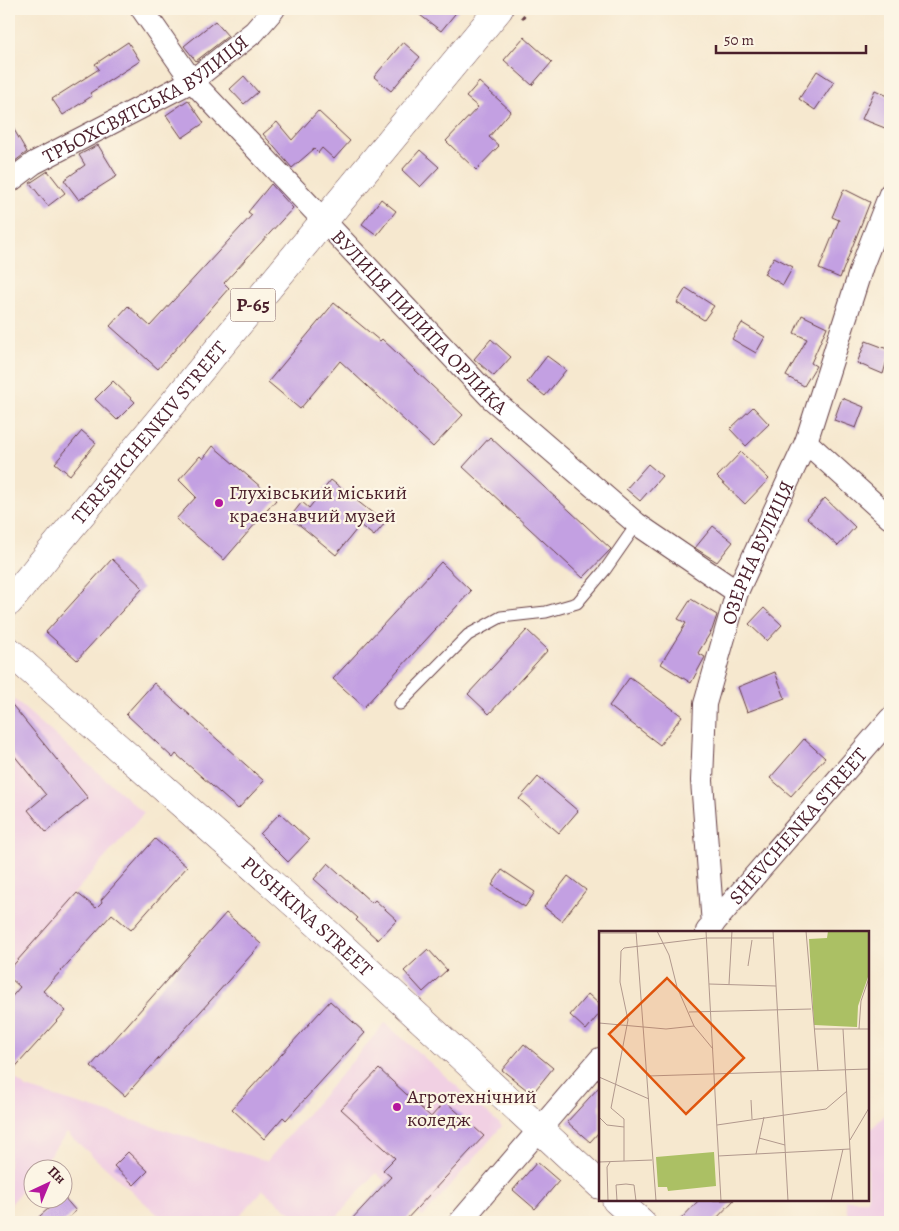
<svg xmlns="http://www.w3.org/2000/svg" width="899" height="1231" font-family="Alegreya,serif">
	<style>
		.built { fill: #f1d0e3 }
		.building { fill: #c3a0e2 }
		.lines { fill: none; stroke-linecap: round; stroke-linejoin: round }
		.lane-casing { stroke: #643d44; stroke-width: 13 }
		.street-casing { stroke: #643d44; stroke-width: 24 }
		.secondary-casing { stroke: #643d44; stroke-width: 29 }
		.primary-casing { stroke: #643d44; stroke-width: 29 }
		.path { stroke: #643d44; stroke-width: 3; stroke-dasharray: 4 4; stroke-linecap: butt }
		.lane { stroke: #fff; stroke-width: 11 }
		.street { stroke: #fff; stroke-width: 22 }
		.secondary { stroke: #fff; stroke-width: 28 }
		.primary { stroke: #fff; stroke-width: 28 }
		.poi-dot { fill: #b5179e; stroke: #fcf5e5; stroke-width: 2 }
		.labels { text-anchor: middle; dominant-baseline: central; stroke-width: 4.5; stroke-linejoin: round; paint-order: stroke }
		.shield { fill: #fcf5e5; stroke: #7f5f63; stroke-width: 1 }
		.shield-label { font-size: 19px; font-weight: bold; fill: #4a1f2b }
		.street-label { font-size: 20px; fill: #4a1f2b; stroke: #fcf5e5 }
		.poi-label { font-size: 20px; fill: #4a1f2b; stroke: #fcf5e5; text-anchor: start }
		.inset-road { fill: none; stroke: #b1988d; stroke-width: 1 }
		.view { fill: #e0560e; fill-opacity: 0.15; stroke: #e0560e; stroke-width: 2.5 }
		.inset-edge { fill: none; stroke: #4a1f2b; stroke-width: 2.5 }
	</style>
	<rect width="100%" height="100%" fill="#fcf5e5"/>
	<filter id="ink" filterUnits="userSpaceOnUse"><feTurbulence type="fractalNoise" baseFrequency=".02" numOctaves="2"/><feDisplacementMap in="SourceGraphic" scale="10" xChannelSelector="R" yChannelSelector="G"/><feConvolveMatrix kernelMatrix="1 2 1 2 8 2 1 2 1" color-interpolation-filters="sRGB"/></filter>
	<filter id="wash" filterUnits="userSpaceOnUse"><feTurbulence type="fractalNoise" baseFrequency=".0096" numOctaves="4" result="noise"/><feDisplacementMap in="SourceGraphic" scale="20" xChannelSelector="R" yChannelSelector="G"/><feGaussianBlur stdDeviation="1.12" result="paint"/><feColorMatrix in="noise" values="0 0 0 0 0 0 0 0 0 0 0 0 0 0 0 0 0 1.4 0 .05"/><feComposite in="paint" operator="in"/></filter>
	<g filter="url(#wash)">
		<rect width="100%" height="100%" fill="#f6e8cf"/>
		<!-- built -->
		<path class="built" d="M9 695 144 813 9 968Z
			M385 1023 502 1126 423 1217 376 1173 332 1222H302L263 1190 234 1222H166L67 1133 39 1168H32V1176L9 1207V1073L26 1088 267 1161Z
			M890 1110V1222H849L845 1200H868V1132Z"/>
		<g id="blocks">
			<!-- building -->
			<path class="building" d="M412 9H459L441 31Z
				M215 21 228 36 196 61 184 46Z
				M524 37 552 62 532 85 504 60Z
				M128 42 140 61 90 93 92 96 63 115 52 99 99 69 95 64Z
				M403 42 420 57 391 91 374 77Z
				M817 71 834 82 815 110 799 99Z
				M244 76 258 92 244 104 230 89Z
				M479 82 511 111 489 137 499 146 476 170 446 141 478 107 466 97Z
				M875 90 890 97V130L862 119Z
				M188 100 204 123 182 138 166 115Z
				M318 111 350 141 334 159 322 148 318 153 314 149 292 168 263 134 277 122 292 140Z
				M9 121 27 152 14 162 9 155Z
				M98 145 117 176 79 200 64 180 85 165 79 155Z
				M420 150 439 167 420 187 402 170Z
				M48 171 65 193 48 206 30 183Z
				M271 184 293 208 224 283 229 288 158 369 110 326 128 306 150 326 252 215 248 212Z
				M844 189 870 202 840 278 819 269 839 220 832 217Z
				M381 199 396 211 377 235 362 224Z
				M774 257 793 267 783 285 764 274Z
				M686 288 714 306 704 320 677 303Z
				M334 303 380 341 382 339 463 415 433 447 340 361 300 409 268 382Z
				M802 315 827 327 811 363 816 366 804 386 786 376 807 339 794 333Z
				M742 323 765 337 756 353 732 339Z
				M491 339 511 357 494 376 474 359Z
				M866 341 890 350 883 374 857 363Z
				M547 356 566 370 545 396 527 382Z
				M113 381 135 402 117 420 95 399Z
				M842 398 864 407 856 428 834 420Z
				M753 407 769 424 746 446 730 429Z
				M82 431 96 443 70 475 55 463Z
				M490 437 611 549 583 578 463 467Z
				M213 446 276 500 224 560 176 519 196 497 179 480 200 456 203 459Z
				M741 452 769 479 745 504 717 477Z
				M648 464 662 476 640 501 626 489Z
				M331 480 385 523 374 536 360 525 336 555 290 517 302 502 309 508Z
				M825 498 855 527 838 546 807 518Z
				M713 526 733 542 717 562 695 548Z
				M112 559 143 588 77 660 46 632Z
				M441 562 471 591 364 707 333 679Z
				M691 599 717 615 712 630 698 653 705 657 691 683 661 664 686 623 678 619Z
				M764 608 782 625 767 641 749 624Z
				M527 630 548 650 489 714 468 694Z
				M775 672 785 698 747 712 738 687Z
				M630 677 682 716 660 745 609 706Z
				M154 683 264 781 238 809 176 754 173 758 126 714Z
				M9 701 88 798 46 832 28 810 46 795 9 749Z
				M804 739 825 758 791 796 770 778Z
				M538 777 578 811 559 833 519 799Z
				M280 813 309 840 288 862 260 834Z
				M155 839 187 867 131 930 112 914 43 991 66 1011 9 1074V1000L20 987 9 977V970L77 893 96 908 102 902 101 900Z
				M328 863 372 903 375 900 397 920 378 940 356 920 358 918 314 879Z
				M502 870 535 892 525 907 492 885Z
				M568 876 586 890 562 921 544 907Z
				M226 913 261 944 125 1096 91 1066Z
				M428 949 447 970 423 992 404 971Z
				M588 994 600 1005V1013L586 1030 570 1015Z
				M330 1001 365 1033 286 1120 283 1117 264 1139 232 1109Z
				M524 1044 553 1068 532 1094 502 1070Z
				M379 1069 431 1117 445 1101 484 1136 404 1222H349L391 1177 383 1170 395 1158 341 1109Z
				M600 1086V1131L590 1142 567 1122Z
				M128 1152 148 1171 134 1185 114 1166Z
				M537 1162 559 1181 535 1209 513 1190Z
				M63 1196 76 1211 63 1222H33Z
				M699 1200H734L713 1222H678Z"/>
		</g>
	</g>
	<g filter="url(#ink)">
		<use href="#blocks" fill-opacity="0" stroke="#643d44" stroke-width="1"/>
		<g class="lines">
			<defs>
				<path id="lane" d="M400 704 468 635 501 617 546 612 577 603 605 570 637 524"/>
				<g id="street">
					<path id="s1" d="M142 9 192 81 492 399 637 524 737 592"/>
					<path id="s2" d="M9 182 34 163 192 81 254 32 274 9"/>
					<path d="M806 442 890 518"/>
					<path id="s3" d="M713 925 702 781 705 704 737 592 806 442 862 266 890 194"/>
					<path id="s4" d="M707 931 890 719"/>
					<path d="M460 1222 600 1059"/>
				</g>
				<g id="secondary">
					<path id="s5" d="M9 651 322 928 600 1185"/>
					<path d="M616 1200 641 1222"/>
				</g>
				<g id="primary">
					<path id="s6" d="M9 602 499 9"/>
				</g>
			</defs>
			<!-- lane casing -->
			<use href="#lane" class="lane-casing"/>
			<!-- street casing -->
			<use href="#street" class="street-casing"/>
			<!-- secondary casing -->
			<use href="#secondary" class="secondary-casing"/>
			<!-- primary casing -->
			<use href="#primary" class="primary-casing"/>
			<!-- path -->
			<path class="path" d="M522 18 529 9"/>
			<!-- lane -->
			<use href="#lane" class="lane"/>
			<!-- street -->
			<use href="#street" class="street"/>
			<!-- secondary -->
			<use href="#secondary" class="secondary"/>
			<!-- primary -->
			<use href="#primary" class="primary"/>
		</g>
	</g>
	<!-- markers -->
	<g class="poi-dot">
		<circle cx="219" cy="503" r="5"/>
		<circle cx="397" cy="1107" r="5"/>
	</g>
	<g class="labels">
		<!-- shield labels -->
		<rect class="shield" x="230.5" y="288.5" width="45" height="33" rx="4"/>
		<g class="shield-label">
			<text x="253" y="305">Р-65</text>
		</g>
		<!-- street labels -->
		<g class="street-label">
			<text stroke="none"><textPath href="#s2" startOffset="160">ТРЬОХСВЯТСЬКА ВУЛИЦЯ</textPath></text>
			<text stroke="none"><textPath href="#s1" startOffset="419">ВУЛИЦЯ ПИЛИПА ОРЛИКА</textPath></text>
			<text stroke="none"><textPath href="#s6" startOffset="220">TERESHCHENKIV STREET</textPath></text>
			<text stroke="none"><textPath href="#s3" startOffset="382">ОЗЕРНА ВУЛИЦЯ</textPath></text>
			<text stroke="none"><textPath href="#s4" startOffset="139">SHEVCHENKA STREET</textPath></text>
			<text stroke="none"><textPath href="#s5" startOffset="399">PUSHKINA STREET</textPath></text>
		</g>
		<!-- poi labels -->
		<g class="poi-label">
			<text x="229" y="492">Глухівський міський<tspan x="229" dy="23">краєзнавчий музей</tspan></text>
			<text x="407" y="1096">Агротехнічний<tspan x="407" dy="23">коледж</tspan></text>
		</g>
	</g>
	<!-- overview -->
	<g transform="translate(599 931)">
		<rect width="270" height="270" fill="#f6e8cf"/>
		<path d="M229 0H270V43L259 75 258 96 215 94 210 8 228 7Z" fill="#abc064"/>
		<path d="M115 221 117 255 69 260 68 256H59L57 226Z" fill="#abc064"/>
		<path class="inset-road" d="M37 0 57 270M58 0 70 24 78 56 95 95 114 118M107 0 122 270M174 0 189 270M207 0 219 140M0 2H37M149 35 153 9M110 53 177 55M130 53 133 0M90 81 212 78M0 92 67 98 95 95M215 98H270M244 98 254 270M260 98 262 70 270 47M49 145 270 138M0 146 50 168M152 169 153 188M0 186 8 194 25 196M118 194 227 178 248 160M160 207 186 214M251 209 270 177M157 223 165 186M119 225 251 218M25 230V188L12 177 29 89 21 51 22 20 25 17 107 7H175M0 231 53 229M9 270 8 236 11 231M18 270 17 254 27 253 35 254 37 270M121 270H222M232 270 244 218"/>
		<path class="view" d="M68 47 145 127 87 183 10 103Z"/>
		<rect width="270" height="270" class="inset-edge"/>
	</g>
	<!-- margin -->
	<rect width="899" height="1231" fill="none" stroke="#fcf5e5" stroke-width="30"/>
	<!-- north arrow -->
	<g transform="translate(48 1184) rotate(44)"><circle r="24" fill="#fcf5e5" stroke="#b59f9b"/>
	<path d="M0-4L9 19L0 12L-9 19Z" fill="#b5179e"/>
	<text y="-8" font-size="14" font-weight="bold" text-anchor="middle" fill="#4a1f2b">Пн</text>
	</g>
	<!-- scale -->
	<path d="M716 45v8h150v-8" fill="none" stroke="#4a1f2b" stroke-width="2.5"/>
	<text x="724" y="45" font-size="15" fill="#4a1f2b" stroke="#fcf5e5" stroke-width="4" paint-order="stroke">50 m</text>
</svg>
